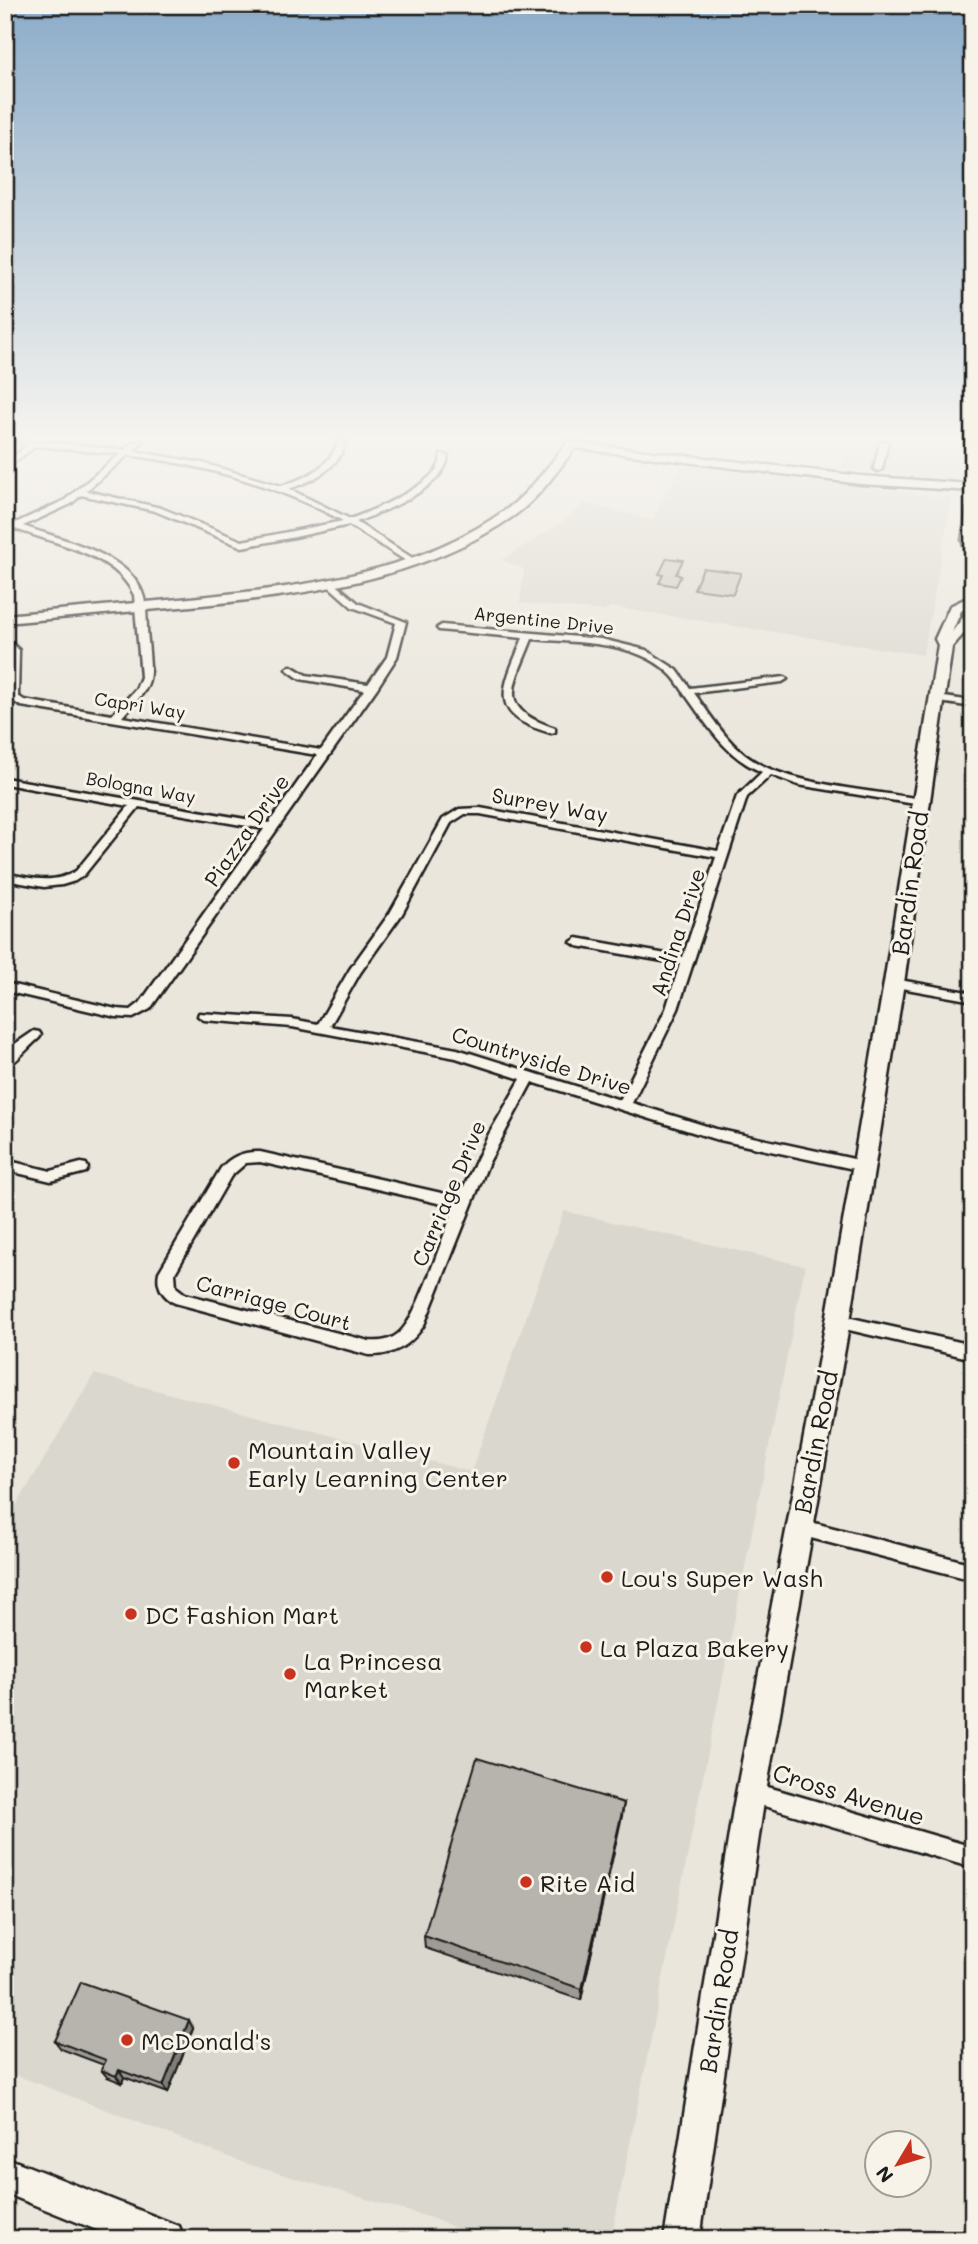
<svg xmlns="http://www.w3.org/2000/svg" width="978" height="2244" font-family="Mali,sans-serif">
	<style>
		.built { fill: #dad7ce }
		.green { fill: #ccc8c0; stroke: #74726e; stroke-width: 2 }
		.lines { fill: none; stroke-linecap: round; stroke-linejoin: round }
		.street-casing { stroke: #1c1c1c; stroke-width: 5 }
		.secondary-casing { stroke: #1c1c1c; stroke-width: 5 }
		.street { fill: #f7f3e8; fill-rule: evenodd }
		.secondary { fill: #f7f3e8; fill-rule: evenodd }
		.wall { fill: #9d9b94; stroke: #1c1c1c; stroke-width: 2 }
		.shaded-wall { fill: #7f7e78; stroke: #1c1c1c; stroke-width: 2 }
		.building { fill: #b6b4ac; stroke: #1c1c1c; stroke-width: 2 }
		.poi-dot { fill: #c8321e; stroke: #f7f3e8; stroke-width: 2.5 }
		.labels { text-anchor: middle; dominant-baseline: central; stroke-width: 6; stroke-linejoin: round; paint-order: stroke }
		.far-street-label { font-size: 18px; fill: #1c1c1c; stroke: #f7f3e8 }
		.street-label { font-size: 21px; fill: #1c1c1c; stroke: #f7f3e8 }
		.near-street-label { font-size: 24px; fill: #1c1c1c; stroke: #f7f3e8 }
		.near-poi-label { font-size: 24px; fill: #1c1c1c; stroke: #f7f3e8; text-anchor: start }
	</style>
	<rect width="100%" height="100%" fill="#eae6dc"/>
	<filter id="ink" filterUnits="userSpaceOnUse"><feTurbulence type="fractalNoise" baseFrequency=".0143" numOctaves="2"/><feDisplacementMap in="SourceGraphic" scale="14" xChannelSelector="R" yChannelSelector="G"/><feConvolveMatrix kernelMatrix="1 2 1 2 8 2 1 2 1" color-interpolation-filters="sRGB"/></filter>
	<g filter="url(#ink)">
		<!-- built -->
		<path class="built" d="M850 442H963L956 481 841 468Z
			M683 464 952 498 923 655 611 607 604 611 520 603 524 569 501 560 563 522 585 503 652 520Z
			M564 1211 805 1266 611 2239H483L431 2218 247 2164 5 2071V1525L94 1374 471 1472Z"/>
		<!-- green -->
		<path class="green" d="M667 558 683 560 676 574 681 576 676 586 659 583 663 575 659 574Z
			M703 568 741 573 733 594 694 589Z"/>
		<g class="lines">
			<defs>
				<path id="street" d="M18 442H47L125 450 134 442H143L133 451 202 463 281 486C305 478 330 468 338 442H346C338 469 314 480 289 489L350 519C372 511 429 487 439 465 441 462 440 458 441 454L448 456C445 488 383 512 356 522L414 559 415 561 411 564 349 525 295 537 242 547 155 511 81 495 71 504 23 526C59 539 127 553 142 592 148 606 146 626 148 641 152 686 153 683 122 717L321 750 364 690 300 679 286 669 291 666 306 675 368 684 387 657 396 623 352 607 325 583 332 581 358 603 406 622 397 657 377 688 150 1009 133 1018 116 1017 5 991V983L116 1009 131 1010 140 1003 264 829 139 807 84 875 75 881 62 885 44 887 5 880V873C30 878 53 885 76 871L129 806 5 784V778L269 823 317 755 21 706 9 699V650L5 646V637L19 650 18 696 24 700 112 715 136 689 141 677 134 595C115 553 55 544 16 529L5 533V528L65 500 120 454 36 446 5 469V463L28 445ZM128 455C204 465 275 484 343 521L242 541 161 508 86 491Z
					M880 442H888L882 469 878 471 874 469Z
					M442 625 601 639 646 650 677 670 690 688 785 677 787 679 782 682 694 693C712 717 728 745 754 761 793 785 875 791 921 799L926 802 921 805 798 785 771 775 747 797 678 1009 632 1103 716 1129 863 1161 868 1162 870 1166 868 1170 863 1171 715 1139 532 1082 488 1164 424 1325C411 1345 394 1356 369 1355L175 1303C163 1297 156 1286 159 1272L221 1168C231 1156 244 1151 260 1152L459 1197 489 1134 521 1079 456 1058 292 1027 204 1020 198 1016 199 1013 292 1019 318 1024 350 969 390 913 443 819 459 809 480 808 718 851 737 796 762 772C727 758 708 726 687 697 682 690 677 681 671 675 637 640 577 643 532 639 514 686 494 708 555 728V732L551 733C485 715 503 688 523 638L439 630 437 628ZM465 814H480L716 857 683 957 577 938 571 942 577 946 680 964 666 1009 620 1100 457 1049 330 1026 360 973 402 914 451 823ZM260 1162 455 1207C443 1234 418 1316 400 1332 390 1341 381 1342 369 1341L185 1294 176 1287 175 1273 231 1176 246 1163Z
					M937 696 973 701V707L933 701 932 699Z
					M894 979 973 993V1001L890 986 888 983Z
					M34 1031 39 1032 41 1035 39 1038C28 1047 16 1063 5 1068V1055L12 1046Z
					M5 1160 51 1171 81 1163 86 1164 88 1168 86 1172 51 1181 5 1170Z
					M838 1315 973 1345V1359L832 1326 830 1321 832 1316Z
					M799 1519 973 1564V1580L799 1535 793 1533 790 1527 793 1521Z
					M751 1782 973 1847V1868L751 1802 744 1799 741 1792 744 1785Z"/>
				<path id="secondary" d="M568 442 861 476 970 484 973 485V491L861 484 575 448C557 471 539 498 515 515 421 581 302 595 191 606 129 612 67 617 5 623V615C67 609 128 604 190 598 299 587 416 575 507 509 531 491 549 465 568 442Z
					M973 505V559L967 555 962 540 967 509Z
					M973 595V605L961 611 952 632 964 616 973 612V623L952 647 904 983 850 1321 763 1809 700 2239H664L733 1809 826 1321 884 983 938 645 935 639 950 606Z
					M5 2157 179 2226 184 2239H119L5 2193Z"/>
			</defs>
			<!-- street casing -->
			<use href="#street" class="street-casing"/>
			<!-- secondary casing -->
			<use href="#secondary" class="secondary-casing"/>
			<!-- street -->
			<use href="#street" class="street"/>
			<!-- secondary -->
			<use href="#secondary" class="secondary"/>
		</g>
		<!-- wall -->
		<path class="wall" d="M624 1803 581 2000 425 1948 424 1936Z
			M193 2028 168 2093 124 2077 122 2083 107 2077 101 2070 104 2065 61 2049 55 2041Z"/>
		<!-- shaded-wall -->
		<path class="shaded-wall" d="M624 1803 622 1816 581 2000 582 1989Z
			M189 2020 193 2028 168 2093 163 2086Z
			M119 2070 124 2077 122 2083 116 2076Z"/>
		<!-- building -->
		<path class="building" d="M477 1758 624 1803 582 1989 424 1936Z
			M81 1982 189 2020 163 2086 119 2070 116 2076 101 2070 106 2060 55 2041Z"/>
	</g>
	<!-- sky -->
	<linearGradient id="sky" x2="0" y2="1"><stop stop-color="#8cacc9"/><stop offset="0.58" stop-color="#f6f4ef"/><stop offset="1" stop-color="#f6f4ef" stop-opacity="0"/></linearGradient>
	<rect width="978" height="756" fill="url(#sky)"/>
	<!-- markers -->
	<g class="poi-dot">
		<circle cx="234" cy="1463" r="7"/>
		<circle cx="607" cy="1577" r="7"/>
		<circle cx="131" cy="1614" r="7"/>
		<circle cx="586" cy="1647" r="7"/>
		<circle cx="290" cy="1674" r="7"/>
		<circle cx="526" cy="1882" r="7"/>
		<circle cx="127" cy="2040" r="7"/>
	</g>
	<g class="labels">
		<!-- far-street labels -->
		<g class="far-street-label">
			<text transform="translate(544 620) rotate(6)">Argentine Drive</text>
			<text transform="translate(140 705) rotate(9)">Capri Way</text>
			<text transform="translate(141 787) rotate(10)">Bologna Way</text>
		</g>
		<!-- street labels -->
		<g class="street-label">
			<text transform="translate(550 804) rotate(10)">Surrey Way</text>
			<text transform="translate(246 830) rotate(-55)">Piazza Drive</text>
			<text transform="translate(677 932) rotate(-72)">Andina Drive</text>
			<text transform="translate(542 1060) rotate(17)">Countryside Drive</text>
			<text transform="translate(448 1193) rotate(-67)">Carriage Drive</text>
			<text transform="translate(274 1302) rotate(15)">Carriage Court</text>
		</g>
		<!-- near-street labels -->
		<g class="near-street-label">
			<text transform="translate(909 883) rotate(-82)">Bardin Road</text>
			<text transform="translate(815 1442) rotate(-79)">Bardin Road</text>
			<text transform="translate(849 1794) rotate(17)">Cross Avenue</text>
			<text transform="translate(718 2001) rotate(-81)">Bardin Road</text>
		</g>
		<!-- near-poi labels -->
		<g class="near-poi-label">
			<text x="248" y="1449">Mountain Valley<tspan x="248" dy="28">Early Learning Center</tspan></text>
			<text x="621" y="1577">Lou's Super Wash</text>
			<text x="145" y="1614">DC Fashion Mart</text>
			<text x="600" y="1647">La Plaza Bakery</text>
			<text x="304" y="1660">La Princesa<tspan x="304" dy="28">Market</tspan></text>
			<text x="540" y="1882">Rite Aid</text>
			<text x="141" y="2040">McDonald's</text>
		</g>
	</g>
	<!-- margin -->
	<rect width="978" height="2244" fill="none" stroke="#f7f3e8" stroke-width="28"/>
	<rect x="14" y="14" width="950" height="2216" fill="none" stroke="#1c1c1c" stroke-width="2.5" filter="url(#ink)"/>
	<!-- north arrow -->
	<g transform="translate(898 2164) rotate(232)"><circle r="33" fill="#f7f3e8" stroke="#9f9d96" stroke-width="2"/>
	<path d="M0-5L12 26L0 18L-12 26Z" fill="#c8321e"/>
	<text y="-10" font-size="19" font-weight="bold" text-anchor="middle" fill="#1c1c1c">N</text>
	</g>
</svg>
